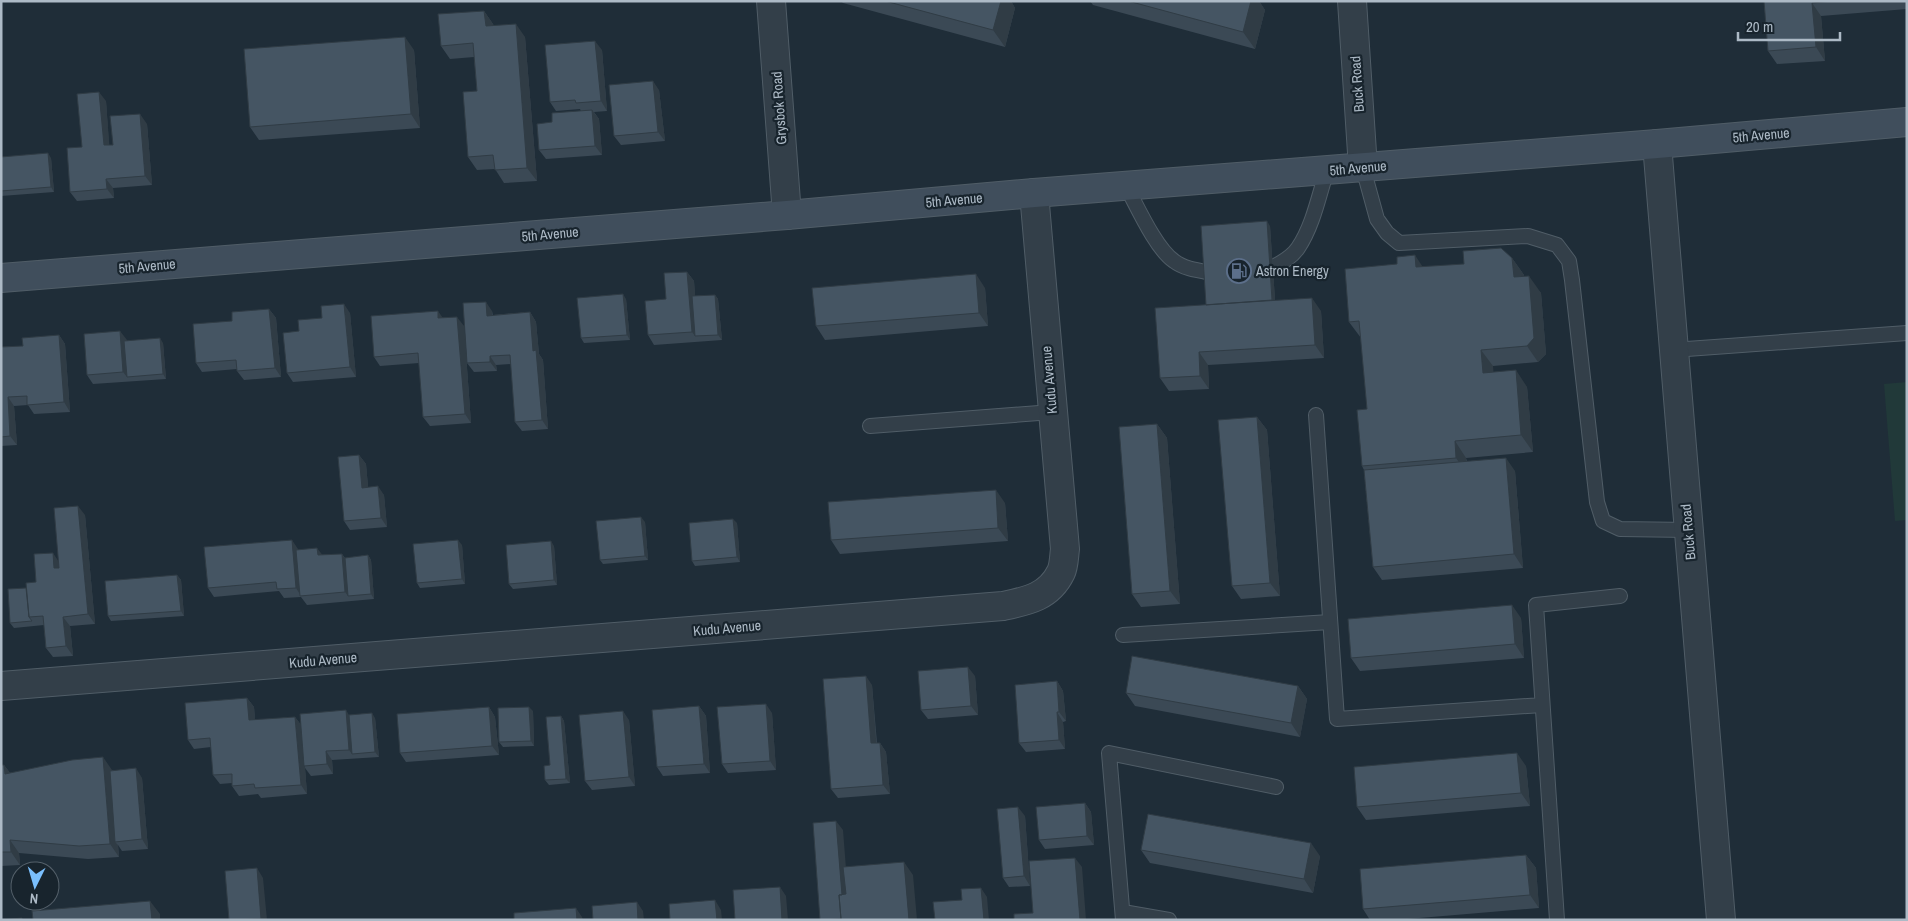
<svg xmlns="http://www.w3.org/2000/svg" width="1908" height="921" font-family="'Archivo Narrow',sans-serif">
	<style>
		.green { fill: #213939 }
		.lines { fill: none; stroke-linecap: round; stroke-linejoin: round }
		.service-casing { stroke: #505d67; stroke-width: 16 }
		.minor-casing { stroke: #505d67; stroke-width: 30 }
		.secondary-casing { stroke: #505d67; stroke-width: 30 }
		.service { stroke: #333f49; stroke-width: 14 }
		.minor { stroke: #333f49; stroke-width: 28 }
		.secondary { stroke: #404e5c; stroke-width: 28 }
		.wall { fill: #3b4955 }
		.shaded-wall { fill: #303c45 }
		.building { fill: #455563; stroke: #303c45 }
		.labels { text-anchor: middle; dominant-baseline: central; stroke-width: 4.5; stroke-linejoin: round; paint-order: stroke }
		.street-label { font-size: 14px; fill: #adbac6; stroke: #18242d }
		.poi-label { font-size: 14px; fill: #adbac6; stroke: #18242d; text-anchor: start }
	</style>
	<rect width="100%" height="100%" fill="#1f2d38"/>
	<!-- green -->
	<path class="green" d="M1907 382V520L1895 521 1884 384Z"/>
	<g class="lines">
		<defs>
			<path id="service" d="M1363 168 1377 219 1387 233 1399 243 1528 236 1557 245 1569 261 1572 280 1597 502 1603 521 1620 529 1688 530
				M1126 186C1137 206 1156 249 1174 261 1183 268 1195 270 1207 272
				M1273 267C1283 262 1292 257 1298 248 1313 226 1319 195 1327 170
				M1673 350 1907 333
				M1316 415 1337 719 1542 705
				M870 426 1052 412
				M1123 635 1330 622
				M1123 912 1169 920
				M1123 920 1109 753 1276 787
				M1557 920 1536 605 1620 596"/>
			<path id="minor" d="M771 1 787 215
				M1352 1 1363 168
				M1657 144 1721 920
				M1 686 1003 606C1027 601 1049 597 1061 572 1064 566 1064 556 1065 549L1034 193"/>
			<path id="secondary" d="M1 278 787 215 1034 193 1657 144 1907 122"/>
		</defs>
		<!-- service casing -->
		<use href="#service" class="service-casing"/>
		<!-- minor casing -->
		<use href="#minor" class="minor-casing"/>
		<!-- secondary casing -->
		<use href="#secondary" class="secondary-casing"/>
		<!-- service -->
		<use href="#service" class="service"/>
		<!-- minor -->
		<use href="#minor" class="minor"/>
		<!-- secondary -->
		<use href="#secondary" class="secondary"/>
	</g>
	<!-- wall -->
	<path class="wall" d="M841 1H1011L1015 8 1005 47 843 3Z
		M1090 1H1259L1265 10 1255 49 1093 5Z
		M1764 1H1907V9L1821 16 1825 61 1777 64 1768 51Z
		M484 11 493 24 494 26 525 37 537 181 504 183 495 169 477 170 468 157 477 91 474 57 450 59 441 46Z
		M414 50 420 128 259 140 250 127Z
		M602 50 607 111 594 112 599 119 602 155 546 159 539 150 552 122 581 111 580 109 556 111 550 102Z
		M659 90 665 141 621 145 614 136Z
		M106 101 109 145H113L147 124 152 185 113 188 114 198 77 201 70 192 82 147Z
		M1 157 51 158 54 192 1 196Z
		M1270 226 1275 300 1321 311 1324 358 1208 365 1209 389 1169 391 1160 378 1206 305Z
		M1512 258 1524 275V276L1541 293 1546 354 1538 362 1493 366V372L1527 387 1533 452 1466 458 1467 461 1515 471 1523 568 1382 580 1373 567 1364 470 1362 466 1367 409 1361 338 1349 322 1423 267 1464 264Z
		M687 272 694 281 695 296 715 295 718 299 722 340 654 345 648 335 666 299Z
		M985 288 988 326 825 340 816 326Z
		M626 299 630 340 584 343 581 338Z
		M269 309 276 318 281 377 244 380 237 371V369L202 372 196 363 232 321Z
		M492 311 493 315 530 312 536 322 539 354 543 360 548 429 522 431 515 422 511 364 496 365 497 371 474 372 467 363Z
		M350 313 356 377 293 382 287 373 299 331 322 318Z
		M443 318 464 326 471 423 430 426 423 417 419 363 380 366 374 357Z
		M59 335 65 344 70 412 34 414 28 405 14 406 17 445 1 446V347L23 346Z
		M127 341 163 343 166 379 93 384 87 375Z
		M1257 417 1267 430 1280 596 1241 599 1232 586Z
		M1157 424 1167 438 1180 604 1141 607 1132 594Z
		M359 455 366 464 368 487 384 495 387 527 350 530 344 521Z
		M1005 503 1008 541 840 554 831 540Z
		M85 515 95 624 70 626 73 656 53 657 46 648 44 625 14 628 10 623 26 588 36 582 58 561Z
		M645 522 648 560 603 564 600 560Z
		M737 523 740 562 695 566 692 561Z
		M462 545 465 584 420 588 417 583Z
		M554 546 557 585 513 589 509 584Z
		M298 549V550L322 555 342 554 345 558 368 555 371 560 374 599 307 605 301 597 284 598 279 591 214 597 208 588Z
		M177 575 181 580 184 616 111 621 108 616Z
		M1521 618 1524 658 1360 671 1351 658Z
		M975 676 978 715 928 719 921 710Z
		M1057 681 1063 691 1066 721 1063 722 1065 749 1026 752 1019 743Z
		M872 685 877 743H880L886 752 890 794 838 798 831 789Z
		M1298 686 1307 699 1300 737 1135 706 1126 693Z
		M247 698 254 707 255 720 295 717 301 725 349 715 375 718 379 757 332 760 333 774 311 776 305 768 307 794 261 798 258 794 239 796 232 786V783L220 784 213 775 211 747 194 749 188 740Z
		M699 706 706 716 710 773 663 776 657 767Z
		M489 707 495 717 499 755 406 762 400 753Z
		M533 711 534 746 503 747 499 742Z
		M772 713 776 770 728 773 722 764Z
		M561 716 564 721 570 783 549 785 545 780 550 765Z
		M629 720 635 786 592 790 585 781Z
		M1 765H4L10 773 112 770 142 778 148 849 122 851 118 845 119 857 88 859 19 853 20 865 1 866Z
		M1526 766 1530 806 1366 820 1357 807Z
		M1085 803 1091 812 1094 845 1045 849 1039 840Z
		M1025 816 1030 886 1009 887 1003 878Z
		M1141 850 1320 856 1313 893 1150 863Z
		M1526 855 1536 868 1539 908 1396 920H1370L1363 909Z"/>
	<!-- shaded-wall -->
	<path class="shaded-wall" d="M1001 1H1011L1015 8 1005 47 993 30Z
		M1251 1H1259L1265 10 1255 49 1243 32Z
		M1812 3 1821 16 1825 61 1816 47Z
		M484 11 493 24 495 39 486 26Z
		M516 24 525 37 537 181 527 168Z
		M405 37 414 50 420 128 411 114Z
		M595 41 602 50 607 111 601 101Z
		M653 81 659 90 665 141 658 132Z
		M99 92 106 101 110 154 104 145Z
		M592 110 599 119 602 155 595 146Z
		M140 114 147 124 152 185 145 176Z
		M48 153 51 158 54 192 51 187Z
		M106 179 113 188 114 198 107 189Z
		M1267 221 1270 226 1276 314 1273 309Z
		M1415 255 1426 272 1416 267Z
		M1512 258 1524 275 1526 294 1514 277Z
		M687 272 694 281 698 336H695L692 332Z
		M976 274 985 288 988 326 979 313Z
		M1529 276 1541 293 1546 354 1538 362 1527 346Z
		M623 294 626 299 630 340 627 335Z
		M715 295 718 299 722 340 718 335Z
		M1312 298 1321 311 1324 358 1315 345Z
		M486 302 492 311 493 325 487 316Z
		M344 304 350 313 356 377 350 367Z
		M269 309 276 318 281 377 275 368Z
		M438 311 445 321 438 318Z
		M530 312 536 322 539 354 543 360 548 429 542 420 533 351Z
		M457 317 464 326 471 423 465 414Z
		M120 331 127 340V377L123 372Z
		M59 335 65 344 70 412 64 402Z
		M160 338 163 343 166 379 163 374Z
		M1481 350 1493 366 1495 390 1483 373Z
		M1199 352 1208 365 1209 389 1200 376Z
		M490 356 496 365 497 371 490 362Z
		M1516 370 1527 387 1533 452 1521 435Z
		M8 397 14 406 17 445 10 436Z
		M1257 417 1267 430 1280 596 1270 583Z
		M1157 424 1167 438 1180 604 1170 591Z
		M1455 441 1466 458 1468 475 1456 458Z
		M359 455 366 464 369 497 362 488Z
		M1506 458 1515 471 1523 568 1514 554Z
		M378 486 384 495 387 527 381 518Z
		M996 490 1005 503 1008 541 998 528Z
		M78 506 85 515 95 624 88 614Z
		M641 517 645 522 648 560 645 556Z
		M733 519 737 523 740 562 737 557Z
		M292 540 298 549 302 596H301L296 588Z
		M458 540 462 545 465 584 462 579Z
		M551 541 554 546 557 585 554 580Z
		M317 548 324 557 318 555Z
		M53 553 59 562 61 577 54 568Z
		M342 554 348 563V596L345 592Z
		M368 555 371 560 374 599 371 594Z
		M177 575 181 580 184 616 181 611Z
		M1512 605 1521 618 1524 658 1515 644Z
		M63 617 70 626 73 656 66 646Z
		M968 667 975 676 978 715 971 706Z
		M866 676 872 685 877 752 871 743Z
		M1057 681 1063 691 1066 721 1059 712Z
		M1298 686 1307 699 1300 737 1291 723Z
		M247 698 254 707 256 730 249 720Z
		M766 704 772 713 776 770 770 761Z
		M699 706 706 716 710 773 704 764Z
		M489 707 495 717 499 755 492 746Z
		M529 707 533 711 534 746 531 741Z
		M346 710 352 720V754L349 750Z
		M623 711 629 720 635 786 629 777Z
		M1057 712 1063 722 1065 749 1059 740Z
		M372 713 375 718 379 757 375 752Z
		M561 716 564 721 570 783 566 779Z
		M295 717 302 726 307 794 301 785Z
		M880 743 886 752 890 794 883 785Z
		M326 751 332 760 333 774 327 764Z
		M1517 753 1526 766 1530 806 1521 793Z
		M103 757 112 770 115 842 118 845 119 857 110 844Z
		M4 765 14 778 5 774Z
		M136 768 142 778 148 849 142 839Z
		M1085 803 1091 812 1094 845 1087 836Z
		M1018 807 1025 816 1030 886 1024 876Z
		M836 821 843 830 850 920H844Z
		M10 840 19 853 20 865 11 852Z
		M1311 843 1320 856 1313 893 1304 879Z
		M1526 855 1536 868 1539 908 1530 895Z
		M1075 858 1082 867 1086 920H1080Z
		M904 862 913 875 917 920H909Z
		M257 868 263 878 267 920 261 919Z
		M780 887 786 896 788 920H782Z
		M981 888 987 897 989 920H984Z
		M715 900 721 910 722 920H717Z
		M150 901 160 914V920H152Z
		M637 902 643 911 644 920H638Z
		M576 908 582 917 583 920H577Z"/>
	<!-- building -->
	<path class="building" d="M885 1H1001L993 30Z
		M1128 1H1251L1243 32Z
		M1764 1H1833L1812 3 1816 47 1768 51Z
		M484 11 486 26 516 24 527 168 495 170 493 155 468 157 463 92 477 91 473 43 441 46 438 14Z
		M405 37 411 114 250 127 244 49Z
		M595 41 601 101 576 103 575 100 550 102 545 45Z
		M653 81 658 132 614 136 609 85Z
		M99 92 104 145H113L110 116 140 114 145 176 106 179 107 189 70 192 67 148 82 147 77 94Z
		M592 110 595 146 539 150 537 124 552 122V113Z
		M48 153 51 187 1 191V157Z
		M1267 221 1272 300 1206 305 1201 226Z
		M1501 248 1512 258 1514 277 1529 276 1534 338 1527 346 1481 350 1483 373 1516 370 1521 435 1455 441 1456 458 1362 466 1357 410 1367 409 1359 321 1349 322 1345 269 1397 264V257L1415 255 1416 267 1464 264 1463 251Z
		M687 272 692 332 648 335 645 301 666 299 664 273Z
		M976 274 979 313 816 326 812 288Z
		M623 294 627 335 581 338 577 298Z
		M715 295 718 335 695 336 692 296Z
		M1312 298 1315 345 1199 352 1200 376 1160 378 1155 308Z
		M486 302 487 316 530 312 533 351 536 350 542 420 515 422 510 355 490 356V362L467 363 463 303Z
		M344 304 350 367 287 373 283 333 299 331 298 320 322 318 321 306Z
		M269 309 275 368 237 371 236 360 196 363 193 324 232 321V312Z
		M438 311V318L457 317 465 414 423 417 418 353 374 357 371 316Z
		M120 331 123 372 87 375 84 334Z
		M59 335 64 402 27 405V396L8 397 10 436 1 437V347L23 346 22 338Z
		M160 338 163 374 127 377 124 341Z
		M1257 417 1270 583 1232 586 1218 420Z
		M1157 424 1170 591 1132 594 1119 427Z
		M359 455 362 488 378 486 381 518 344 521 338 457Z
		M1506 458 1514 554 1373 567 1364 470Z
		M996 490 998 528 831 540 828 502Z
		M78 506 88 614 63 617 66 646 46 648 43 616 29 617 26 583 36 582 34 554 53 553 54 568H59L54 508Z
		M641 517 645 556 600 560 596 521Z
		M733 519 737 557 692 561 689 523Z
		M292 540 296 588 277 589 276 582 208 588 204 547Z
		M458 540 462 579 417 583 413 544Z
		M551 541 554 580 509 584 506 545Z
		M317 548 318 555 342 554 345 592 300 596 296 550Z
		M368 555 371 594 348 596 345 558Z
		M177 575 181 611 108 616 105 581Z
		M26 588 29 617 32 621 10 623 8 589Z
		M1512 605 1515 644 1351 658 1348 619Z
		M1132 656 1298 686 1291 723 1126 693Z
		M968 667 971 706 921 710 918 671Z
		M866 676 871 743H880L883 785 831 789 823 679Z
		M1057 681 1059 712H1057L1059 740 1019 743 1015 685Z
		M247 698 249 720 295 717 301 785 255 788 254 784 232 786V774L213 775 210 738 188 740 185 703Z
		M766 704 770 761 722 764 717 707Z
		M699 706 704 764 657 767 652 710Z
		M489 707 492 746 400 753 397 714Z
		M529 707 531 741 499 742 498 708Z
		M346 710 349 750 326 751 327 764 304 766 300 714Z
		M623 711 629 777 585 781 579 715Z
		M372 713 375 752 352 754 349 715Z
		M561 716 566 779 545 780 544 766 550 765 546 717Z
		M1517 753 1521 793 1357 807 1354 767Z
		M103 757 110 844 79 846 10 840 11 852H1V765H4L5 774 72 760Z
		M136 768 142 839 115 842 110 771Z
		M1085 803 1087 836 1039 840 1036 807Z
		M1018 807 1024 876 1003 878 997 809Z
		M1148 814 1311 843 1304 879 1141 850Z
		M836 821 842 895H839L841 919 820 920 813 823Z
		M1526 855 1530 895 1363 909 1360 869Z
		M1075 858 1080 920H1014V914L1033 913 1029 861Z
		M904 862 909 920H838L841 919 839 895 846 894 843 867Z
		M257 868 261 919 229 920 225 871Z
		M780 887 782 920H735L733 890Z
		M981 888 984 920H935L933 902 962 900 961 889Z
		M715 900 717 920H670L669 904Z
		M150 901 152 920H33L32 911Z
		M637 902 638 920H593L592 906Z
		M576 908 577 920H514V913Z
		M22 918V920H1Z"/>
	<!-- icons -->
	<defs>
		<symbol id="fuel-ring" viewBox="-11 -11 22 22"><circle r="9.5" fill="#18242d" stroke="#5c6f8a" stroke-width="1.5"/><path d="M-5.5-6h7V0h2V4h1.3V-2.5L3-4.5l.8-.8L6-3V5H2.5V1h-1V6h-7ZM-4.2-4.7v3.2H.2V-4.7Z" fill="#5c6f8a"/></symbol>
	</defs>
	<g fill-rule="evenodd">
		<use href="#fuel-ring" x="1225" y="257" width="28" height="28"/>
	</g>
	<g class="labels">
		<!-- street labels -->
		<g class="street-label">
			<text transform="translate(1357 84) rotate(-94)">Buck Road</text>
			<text transform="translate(779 108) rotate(-94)">Grysbok Road</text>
			<text transform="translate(1761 135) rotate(-5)">5th Avenue</text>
			<text transform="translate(1358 168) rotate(-5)">5th Avenue</text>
			<text transform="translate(954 200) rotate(-5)">5th Avenue</text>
			<text transform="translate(550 234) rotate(-5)">5th Avenue</text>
			<text transform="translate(147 266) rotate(-5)">5th Avenue</text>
			<text transform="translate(1049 380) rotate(-95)">Kudu Avenue</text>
			<text transform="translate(1688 532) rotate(-95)">Buck Road</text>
			<text transform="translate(727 628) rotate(-5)">Kudu Avenue</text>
			<text transform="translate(323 660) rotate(-5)">Kudu Avenue</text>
		</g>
		<!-- poi labels -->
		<g class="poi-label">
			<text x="1256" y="271">Astron Energy</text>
		</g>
	</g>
	<!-- border -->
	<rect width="1908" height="921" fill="none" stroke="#adbac6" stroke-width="5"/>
	<!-- north arrow -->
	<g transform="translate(35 886) rotate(185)"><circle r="24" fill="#18242d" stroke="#54606a"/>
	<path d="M0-4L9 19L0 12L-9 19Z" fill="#7abffd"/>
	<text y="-8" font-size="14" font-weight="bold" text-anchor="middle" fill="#adbac6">N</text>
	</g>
	<!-- scale -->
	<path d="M1738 32v8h102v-8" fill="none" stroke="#adbac6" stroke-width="2.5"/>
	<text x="1746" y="32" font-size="15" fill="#adbac6" stroke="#18242d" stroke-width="4" paint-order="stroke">20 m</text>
</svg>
